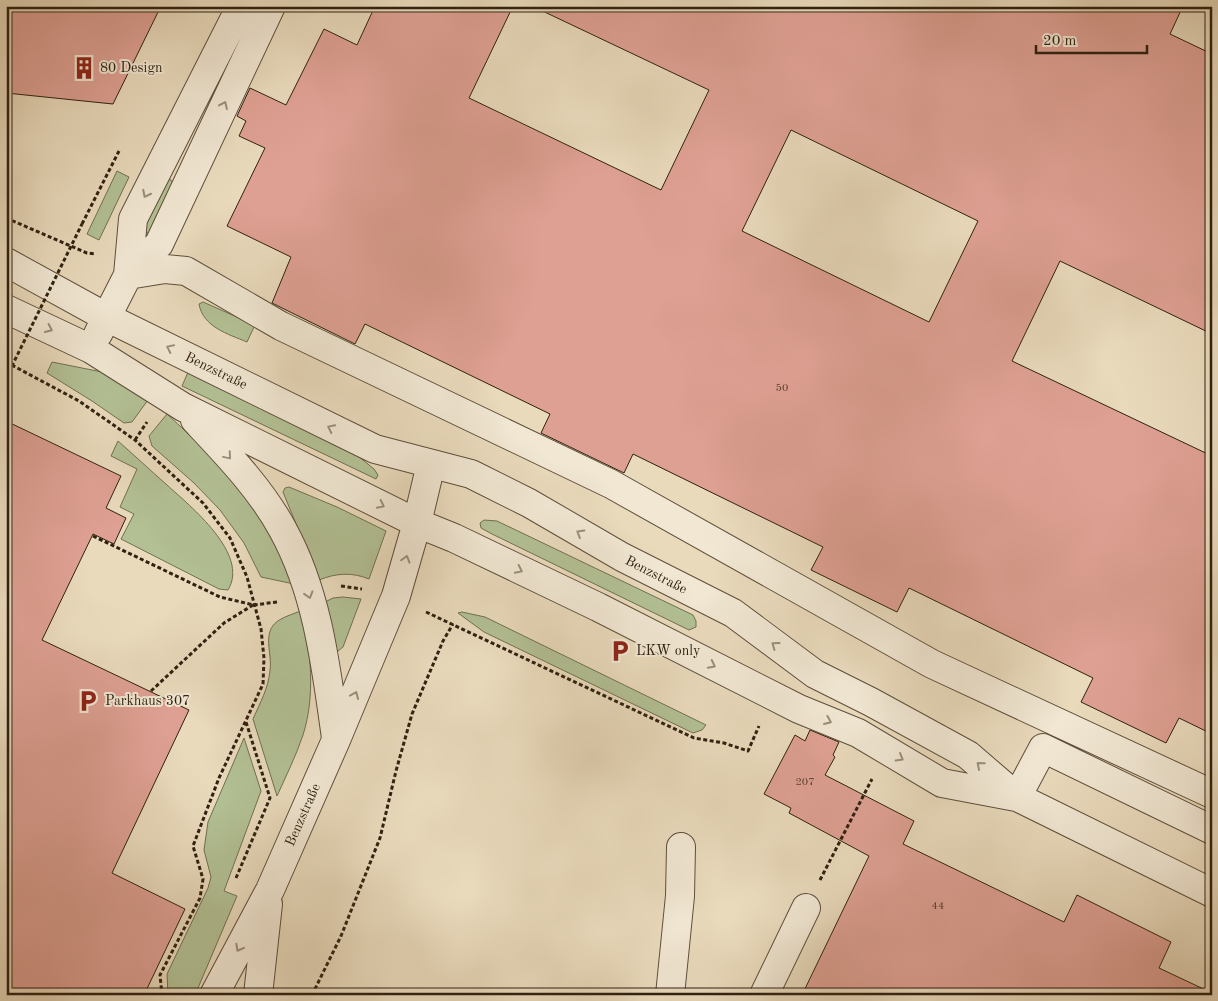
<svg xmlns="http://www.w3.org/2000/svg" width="1218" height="1001" font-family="'Old Standard TT',serif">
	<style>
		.green { fill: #b2c094; stroke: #707052 }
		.building { fill: #dea093; stroke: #2f2110; fill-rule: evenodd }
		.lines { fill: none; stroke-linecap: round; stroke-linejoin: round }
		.minor-casing { stroke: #5e4f3b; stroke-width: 30 }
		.path { stroke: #2f2110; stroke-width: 3; stroke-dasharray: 4 2.5; stroke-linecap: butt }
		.minor { stroke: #f1e7d3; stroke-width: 28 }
		.path-bridge { stroke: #2f2110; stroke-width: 3; stroke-dasharray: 4 2.5; stroke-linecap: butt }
		.oneway { stroke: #9a8e7b }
		.labels { text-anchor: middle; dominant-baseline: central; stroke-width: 4; stroke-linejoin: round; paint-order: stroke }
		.number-label { font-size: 11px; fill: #5b4131 }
		.poi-label { font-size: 14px; fill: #2f2110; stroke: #f1e7d3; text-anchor: start }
		.street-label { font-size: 14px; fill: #2f2110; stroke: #f1e7d3 }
	</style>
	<rect width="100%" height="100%" fill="#e9dabc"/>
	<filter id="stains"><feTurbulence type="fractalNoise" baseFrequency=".004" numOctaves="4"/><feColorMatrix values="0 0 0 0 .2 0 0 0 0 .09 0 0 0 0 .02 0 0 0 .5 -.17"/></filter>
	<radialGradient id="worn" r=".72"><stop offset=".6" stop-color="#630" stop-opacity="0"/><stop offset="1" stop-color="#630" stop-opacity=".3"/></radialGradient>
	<!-- green -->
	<path class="green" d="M117 171 129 177 99 240 87 234Z
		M170 179 173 183 152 230 147 233 142 231 166 180Z
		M203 302 255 325 247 342C228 334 203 327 199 304Z
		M52 362 107 373 148 400 132 422 124 423 92 401 47 373Z
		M189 370 358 456 374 469 378 475 376 479 182 386Z
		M167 414C208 452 250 491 275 541 282 555 288 570 294 584L261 577 244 543 220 510 194 483 152 446 149 436Z
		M118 441C134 455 150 470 167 485 190 506 250 554 228 590L219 589 121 539 134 514 120 507 137 469 111 456Z
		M289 487 337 507 386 531 369 579C352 572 336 573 319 580L283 492 285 488Z
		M484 520 497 521 693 615 696 621V627L689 630 492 534 481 528 480 523Z
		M343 597 361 599 343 647 338 651 333 648 325 602 333 598Z
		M303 610C310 651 316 694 303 735 296 756 286 776 277 796L253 719C260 703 268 689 270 671 271 664 270 656 269 648 266 620 281 619 303 610Z
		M462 612 485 617 706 725 702 730 693 733 484 632 458 613Z
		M244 738 261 791 224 891 237 896 195 995H168L167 974 208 888 211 877 204 850 208 822Z"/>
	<!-- building -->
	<path class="building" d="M6 6H161L113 104 6 93Z
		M375 6H513L469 98 661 190 709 90 532 6H1183L1170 34 1212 54V334L1060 261 1012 361 1212 456V734L1179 718 1166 743 1081 702 1093 678 909 588 897 612 811 570 823 547 633 454 624 473 541 433 550 414 365 324 355 344 272 303 291 257 227 226 265 148 239 136 246 121 237 116 250 88 286 105 324 29 357 45ZM791 130 978 221 929 322 742 231Z
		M6 421 121 476 106 508 126 518 114 544 93 534 42 640 189 710 112 873 185 909 144 995H6Z
		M810 730 839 742 833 755 835 757 825 775 914 821 903 844 1064 922 1077 895 1171 942 1159 968 1212 993V995H802L869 856 789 813 791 808 764 794 795 735 805 741Z"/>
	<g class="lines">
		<defs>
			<path id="minor" d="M6 262 106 317 375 449 471 474 529 503 622 557 733 613 815 674 871 702 968 755 1017 797 1212 893
				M128 275 165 269 186 271 281 326 611 484 932 664 1212 794
				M128 275 133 219 241 6
				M6 309 91 349 183 407 417 523 454 538 598 607 799 709 858 733 942 783 1016 797
				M98 334 128 275 159 244 271 6
				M195 420C227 454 261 489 283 530 318 594 326 667 336 738
				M1017 797 1043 748 1212 830
				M214 995 270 890 336 740 396 596 417 523 431 464
				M258 995 268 904
				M670 995 680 896 681 847
				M764 995 806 908"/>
		</defs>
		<!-- minor casing -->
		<use href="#minor" class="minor-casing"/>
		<!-- path -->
		<path class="path" d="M6 218 87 253 96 254
			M82 224 119 151
			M6 362 79 401 135 440 203 503 230 538 247 577 261 629 264 658 263 684 219 778 193 846 203 879 200 898 160 975 162 995
			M135 440 147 422
			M93 536 220 597 254 605 277 602
			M341 586 362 589
			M426 612 694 738 724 743 748 751 759 726
			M151 691 224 623 253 605
			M236 878 270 798 246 722
			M820 880 872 779
			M312 995 341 936 380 838 396 771 412 714 443 641 453 624"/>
		<!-- minor -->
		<use href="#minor" class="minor"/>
		<!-- path-bridge -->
		<path class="path-bridge" d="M6 378 82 224"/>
	</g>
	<!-- one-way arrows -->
	<defs><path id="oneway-chevron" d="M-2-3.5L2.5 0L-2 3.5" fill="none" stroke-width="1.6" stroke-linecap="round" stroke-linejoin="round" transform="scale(1.25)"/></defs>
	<g class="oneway">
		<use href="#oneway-chevron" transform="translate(224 105) rotate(-65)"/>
		<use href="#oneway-chevron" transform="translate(146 194) rotate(117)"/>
		<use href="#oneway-chevron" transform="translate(49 329) rotate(25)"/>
		<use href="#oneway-chevron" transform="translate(170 348) rotate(-154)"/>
		<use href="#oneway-chevron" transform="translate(331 428) rotate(-154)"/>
		<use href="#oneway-chevron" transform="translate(228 456) rotate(50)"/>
		<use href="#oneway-chevron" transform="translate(381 505) rotate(26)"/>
		<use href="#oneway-chevron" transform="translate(580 533) rotate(-149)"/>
		<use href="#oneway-chevron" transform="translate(406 559) rotate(-74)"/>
		<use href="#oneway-chevron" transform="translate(519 570) rotate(26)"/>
		<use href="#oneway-chevron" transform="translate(309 595) rotate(73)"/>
		<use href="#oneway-chevron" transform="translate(775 645) rotate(-144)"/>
		<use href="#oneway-chevron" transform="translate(712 665) rotate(27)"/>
		<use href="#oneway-chevron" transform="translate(355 695) rotate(-67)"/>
		<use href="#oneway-chevron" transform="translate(828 721) rotate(23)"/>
		<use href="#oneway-chevron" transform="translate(900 758) rotate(30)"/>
		<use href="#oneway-chevron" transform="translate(980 765) rotate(-139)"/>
		<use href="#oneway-chevron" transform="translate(239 948) rotate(118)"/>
	</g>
	<!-- icons -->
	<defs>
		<symbol id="building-bare" viewBox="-9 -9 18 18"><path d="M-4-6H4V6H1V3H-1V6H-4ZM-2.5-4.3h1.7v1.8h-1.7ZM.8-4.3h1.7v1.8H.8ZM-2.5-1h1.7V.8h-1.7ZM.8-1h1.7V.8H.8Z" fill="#8f2418" stroke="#f1e7d3" stroke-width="2.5" paint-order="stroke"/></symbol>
		<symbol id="parking-bare" viewBox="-9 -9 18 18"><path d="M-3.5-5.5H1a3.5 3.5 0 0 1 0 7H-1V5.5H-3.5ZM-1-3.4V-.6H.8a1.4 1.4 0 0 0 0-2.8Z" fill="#8f2418" stroke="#f1e7d3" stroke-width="2.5" paint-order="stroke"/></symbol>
	</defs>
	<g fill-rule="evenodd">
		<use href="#building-bare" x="68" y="52" width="32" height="32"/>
		<use href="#parking-bare" x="604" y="635" width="32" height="32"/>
		<use href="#parking-bare" x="72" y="685" width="32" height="32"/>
	</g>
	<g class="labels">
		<!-- number labels -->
		<g class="number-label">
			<text x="782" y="388">50</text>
			<text x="805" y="782">207</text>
			<text x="938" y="906">44</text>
		</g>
		<!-- poi labels -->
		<g class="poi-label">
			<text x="100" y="68">80 Design</text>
			<text x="636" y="651">LKW only</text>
			<text x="105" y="701">Parkhaus 307</text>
		</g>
		<!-- street labels -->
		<g class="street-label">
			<text transform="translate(216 371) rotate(26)">Benzstraße</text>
			<text transform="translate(656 575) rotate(27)">Benzstraße</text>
			<text transform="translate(303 815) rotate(-66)">Benzstraße</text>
		</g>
	</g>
	<!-- margin -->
	<rect width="1218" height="1001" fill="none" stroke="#e9dabc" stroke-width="25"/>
	<rect x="8" y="8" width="1203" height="986" fill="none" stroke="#2f2110" stroke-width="2.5"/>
	<rect x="12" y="12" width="1193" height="976" fill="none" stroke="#2f2110"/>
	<!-- scale -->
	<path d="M1036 45v8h111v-8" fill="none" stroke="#2f2110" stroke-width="2.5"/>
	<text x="1043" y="45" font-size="15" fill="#2f2110" stroke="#f1e7d3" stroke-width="4" paint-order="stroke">20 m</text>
	<rect width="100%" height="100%" filter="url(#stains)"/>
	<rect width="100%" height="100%" fill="url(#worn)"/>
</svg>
